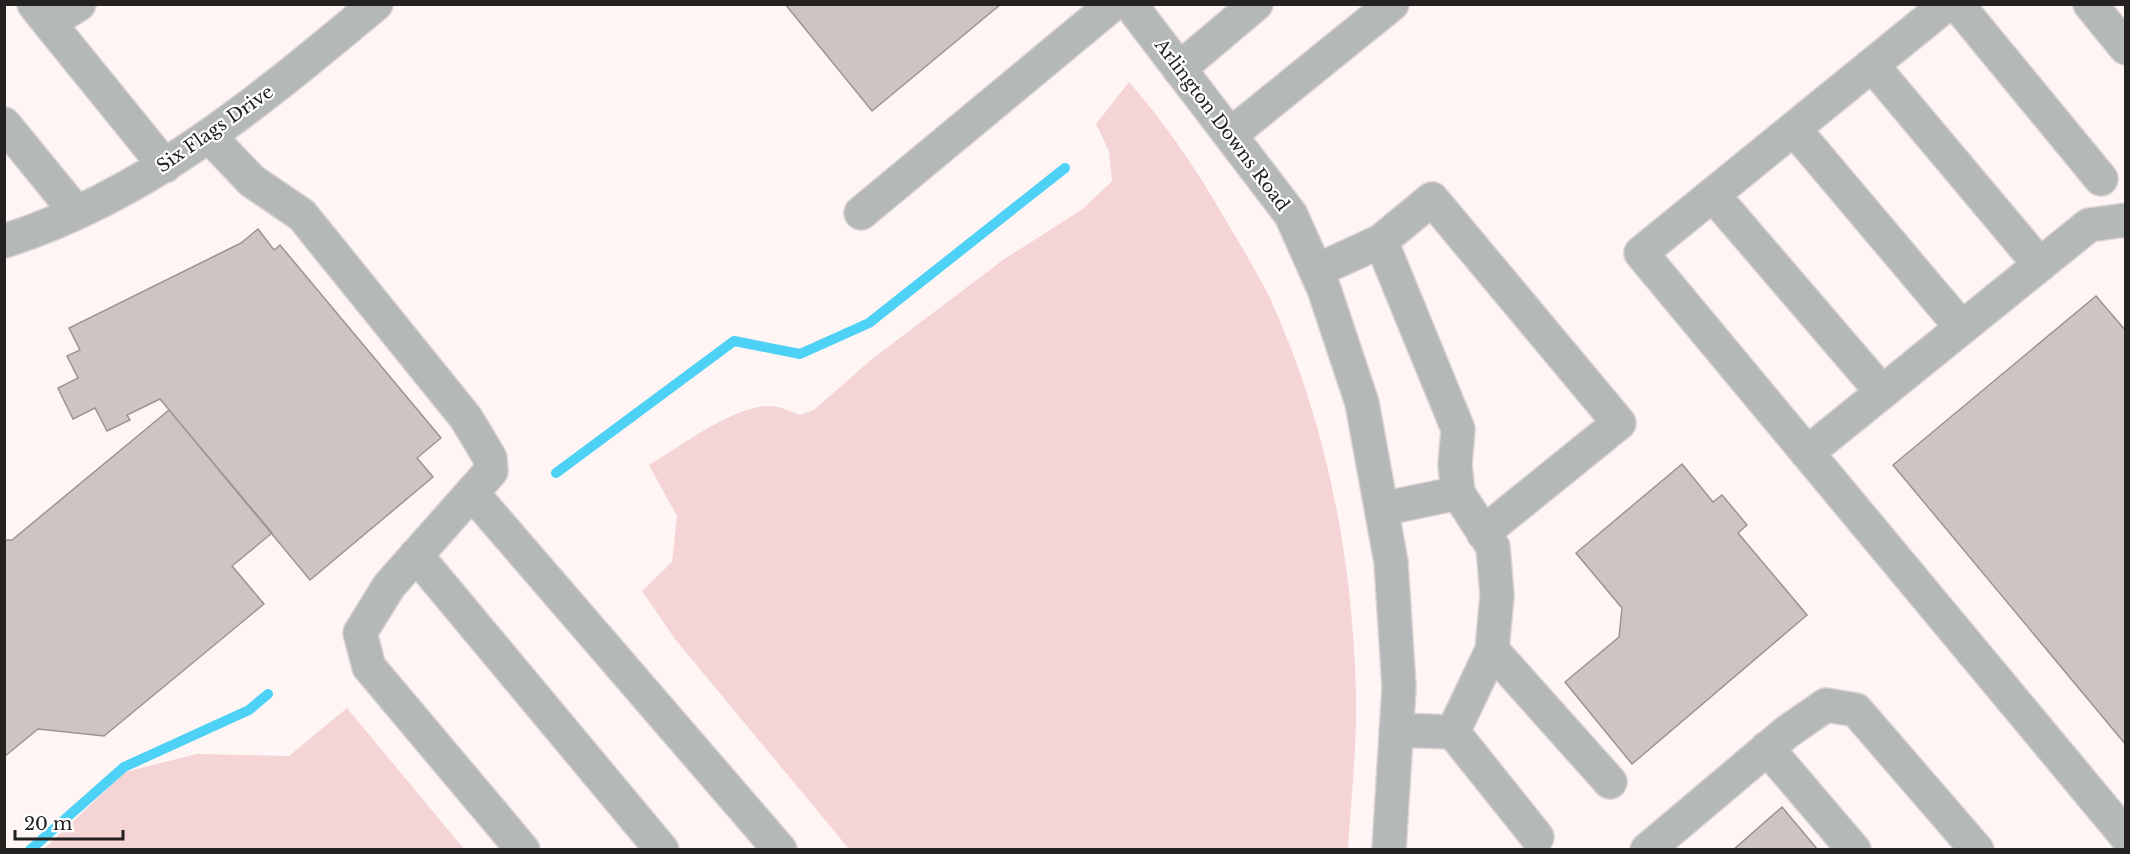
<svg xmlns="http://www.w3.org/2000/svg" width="2130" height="854" font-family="'Libre Baskerville',serif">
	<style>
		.green { fill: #f5d4d6 }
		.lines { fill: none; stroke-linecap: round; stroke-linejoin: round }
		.stream { stroke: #4dd1f5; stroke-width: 10 }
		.building { fill: #cdc4c4; stroke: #9c9393; stroke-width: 1.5 }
		.minor-casing { stroke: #dcd3d3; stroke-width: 36 }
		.minor { stroke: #b4b8b9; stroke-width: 33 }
		.labels { text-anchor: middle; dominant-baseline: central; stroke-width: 4.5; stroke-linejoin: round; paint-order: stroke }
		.street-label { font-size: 18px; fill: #242121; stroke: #fff }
	</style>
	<rect width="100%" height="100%" fill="#fff5f5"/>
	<!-- green -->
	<path class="green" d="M1129 82C1166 124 1197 170 1225 219 1240 244 1255 269 1268 294 1326 419 1353 558 1356 695 1357 746 1351 798 1348 849H849L675 639 642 591 672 562 677 516 649 465C682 446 731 407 769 406 780 406 789 411 800 415L814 410 872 359 1003 260 1084 208 1112 181 1109 151 1096 124Z
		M347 708 464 849H44L125 772 197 754 289 756Z"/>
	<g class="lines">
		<!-- stream -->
		<path class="stream" d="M556 473 734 341 800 354 869 323 1065 168
			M30 850 124 767 249 710 268 694"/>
	</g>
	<!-- building -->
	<path class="building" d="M785 4H1001L872 111Z
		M258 229 274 250 280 245 441 438 417 458 433 477 310 580 160 399 127 415 130 420 107 431 95 408 73 419 58 388 78 378 67 356 80 350 69 328 241 243Z
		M2096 296 2126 331V745L1893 465Z
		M169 410 272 533 232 566 264 604 104 736 38 729 4 757V540H12Z
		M1682 464 1713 502 1722 495 1747 525 1738 533 1807 615 1632 764 1565 682 1619 637 1622 608 1576 553Z
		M1782 807 1818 850H1733Z"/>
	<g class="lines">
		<defs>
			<path id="minor" d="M34 4 49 23 79 4
				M1130 4 1291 215 1324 289 1362 403 1391 562 1399 687 1389 850
				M1947 4 1641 253 2126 836
				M1957 4 2101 179
				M2090 4 2126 48
				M49 23 165 166
				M1872 65 2040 265
				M1179 69 1256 4
				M4 124 76 212
				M1794 129 1962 328
				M1230 135 1392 4
				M209 136 252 181 302 215 466 418 490 458 491 471 389 586 360 633 369 667 523 850
				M1713 195 1882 392
				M861 213 1113 4
				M4 241C147 196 263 98 376 4
				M1381 241 1432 199 1619 423 1483 533
				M1316 271 1381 241 1458 429 1455 465 1458 493 1493 547 1497 595 1492 650 1453 732 1396 730
				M1807 453 2089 225 2126 220
				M472 493 780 850
				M1382 509 1458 493
				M416 555 662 850
				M1492 650 1610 782
				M1453 732 1537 837
				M1767 748 1854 850
				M1647 850 1787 732 1826 705 1856 710 1977 850"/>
		</defs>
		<!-- minor casing -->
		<use href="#minor" class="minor-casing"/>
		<!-- minor -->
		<use href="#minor" class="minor"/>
	</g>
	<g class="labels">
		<!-- street labels -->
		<g class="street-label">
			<text transform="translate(1222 125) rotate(53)">Arlington Downs Road</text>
			<text transform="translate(215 129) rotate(-35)">Six Flags Drive</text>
		</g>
	</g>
	<!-- border -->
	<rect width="2130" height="854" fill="none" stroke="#242121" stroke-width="12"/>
	<!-- scale -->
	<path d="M15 830v9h108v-9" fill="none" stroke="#242121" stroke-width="3"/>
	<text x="24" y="830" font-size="18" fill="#242121" stroke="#ffffff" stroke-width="4.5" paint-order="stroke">20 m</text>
</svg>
